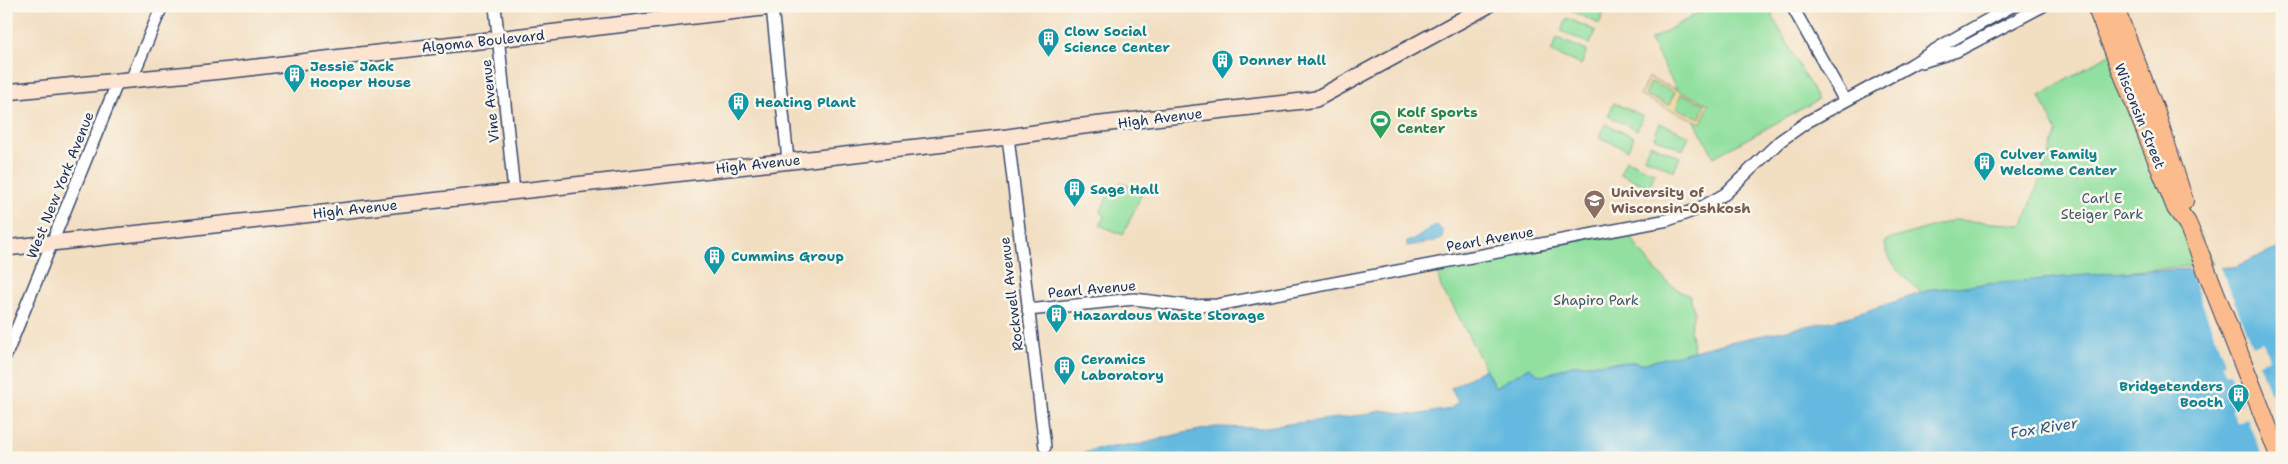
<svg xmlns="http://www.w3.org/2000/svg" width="2288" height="464" font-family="'Shantell Sans',sans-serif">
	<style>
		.green { fill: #91e09f; stroke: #56887e }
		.sand { fill: #eeda9e; stroke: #84847e; fill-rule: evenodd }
		.water { fill: #63b9df; stroke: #3f749e }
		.pier { fill: #f2dec1 }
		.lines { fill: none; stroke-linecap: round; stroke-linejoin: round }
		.minor-casing { stroke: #3b496d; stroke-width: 14 }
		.secondary-casing { stroke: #3b496d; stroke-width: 18 }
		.primary-casing { stroke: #3b496d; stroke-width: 20 }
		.minor { stroke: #fff; stroke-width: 11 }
		.secondary { stroke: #fde4d1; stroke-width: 15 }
		.primary { stroke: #fbbb8c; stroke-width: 18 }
		.labels { text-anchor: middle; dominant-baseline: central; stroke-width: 5; stroke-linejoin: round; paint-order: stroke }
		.culture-label { font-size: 14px; font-weight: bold; fill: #0d838f; stroke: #fbf7ec; text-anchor: start }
		.street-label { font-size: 14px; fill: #1b2f5e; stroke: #fbf7ec }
		.leisure-label { font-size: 14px; font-weight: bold; fill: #27864d; stroke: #fbf7ec; text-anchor: start }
		.education-label { font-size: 14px; font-weight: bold; fill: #785e54; stroke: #fbf7ec; text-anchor: start }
		.park-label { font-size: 14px; fill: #385b6e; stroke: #fbf7ec }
		.water-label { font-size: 15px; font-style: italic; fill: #315885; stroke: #fbf7ec }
	</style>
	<rect width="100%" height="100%" fill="#fbf7ec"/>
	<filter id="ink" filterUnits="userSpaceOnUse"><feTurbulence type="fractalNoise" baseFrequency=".02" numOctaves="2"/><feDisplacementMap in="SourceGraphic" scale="10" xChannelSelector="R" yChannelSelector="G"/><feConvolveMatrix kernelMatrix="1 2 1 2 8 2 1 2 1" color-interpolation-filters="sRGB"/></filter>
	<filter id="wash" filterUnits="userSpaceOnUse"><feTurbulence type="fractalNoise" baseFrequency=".0096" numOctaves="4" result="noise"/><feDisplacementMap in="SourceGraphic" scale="20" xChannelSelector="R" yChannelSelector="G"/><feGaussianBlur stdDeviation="1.12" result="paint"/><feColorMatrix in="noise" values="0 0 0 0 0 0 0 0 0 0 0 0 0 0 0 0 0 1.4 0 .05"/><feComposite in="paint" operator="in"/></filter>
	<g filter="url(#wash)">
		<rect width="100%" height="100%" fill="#f2dec1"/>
		<!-- green -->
		<path class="green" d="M1572 6H1596L1605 10 1599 24 1570 10Z
			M1711 6H1767L1818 100 1714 157 1691 114 1675 108 1680 96 1650 40Z
			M1567 18 1596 31 1590 44 1561 31Z
			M1557 38 1587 51 1581 65 1551 52Z
			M2114 51 2213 264 1933 289 1921 293C1907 278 1885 263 1885 241L1954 220 2023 225 2057 132 2040 96Z
			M1651 81 1675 92 1669 105 1645 95Z
			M1614 103 1643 116 1637 130 1608 116Z
			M1660 123 1689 136 1683 150 1654 137Z
			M1605 124 1634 137 1628 150 1599 137Z
			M1650 144 1680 157 1674 171 1644 157Z
			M1626 160 1655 173 1649 187 1620 174Z
			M1121 182 1143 191 1123 235 1100 225 1105 215 1100 213 1111 189 1116 191Z
			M1629 234C1644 257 1663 285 1690 296L1694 312 1690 329 1694 351 1642 364 1633 362 1572 365 1543 376 1537 374 1530 367 1495 387 1452 304C1441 292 1437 281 1439 264L1598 235Z"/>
		<!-- sand -->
		<path class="sand" d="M1648 77 1709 104 1701 123 1640 96ZM1651 82 1675 92 1669 105 1645 95ZM1681 94 1705 104 1700 118 1676 108Z"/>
		<!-- water -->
		<path class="water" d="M1436 225 1443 231 1442 239 1437 241 1407 246V242L1415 239Z
			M2282 247V458H1072L1095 449 1142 444 1179 434 1216 427 1257 428 1370 414 1381 410 1415 415 1450 409 1458 402 1451 388 1485 369 1495 387 1530 367 1537 374 1543 376 1572 365 1633 362 1642 364 1725 343 1845 318 1933 289 2109 273 2234 267Z"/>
		<!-- pier -->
		<path class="pier" d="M2220 265 2252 346 2263 342 2269 359 2259 363 2271 394 2275 393 2280 404 2276 406 2282 421V458H2263L2247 419 2237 423 2231 408 2242 403 2230 373 2225 375 2222 364 2225 362 2188 267Z"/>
	</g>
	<g filter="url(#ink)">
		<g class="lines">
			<defs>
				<path id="minor" d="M495 6 514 192
					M1792 6 1845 101
					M2279 6 2282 12
					M772 7 788 160
					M1922 62 1957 51 2043 6
					M131 80 162 6
					M1008 137 1045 447
					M1028 310 1134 299 1191 306 1217 305 1668 220 1698 209 1725 194 1780 141 1807 122 1911 65 1948 42 2012 6
					M6 355 118 81"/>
				<path id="secondary" d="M6 92 231 70 780 6
					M6 248 1008 137 1075 127 1303 101 1316 99 1329 92 1487 6"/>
				<path id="primary" d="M2096 6 2176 208 2187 223 2200 254 2280 458
					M2114 6 2156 113 2184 201"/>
			</defs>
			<!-- minor casing -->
			<use href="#minor" class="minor-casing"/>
			<!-- secondary casing -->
			<use href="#secondary" class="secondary-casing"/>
			<!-- primary casing -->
			<use href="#primary" class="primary-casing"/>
			<!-- minor -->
			<use href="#minor" class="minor"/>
			<!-- secondary -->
			<use href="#secondary" class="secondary"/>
			<!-- primary -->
			<use href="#primary" class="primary"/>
		</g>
	</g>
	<!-- icons -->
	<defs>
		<symbol id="building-pin" viewBox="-11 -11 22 30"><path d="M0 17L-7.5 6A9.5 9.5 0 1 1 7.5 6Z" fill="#0f9aa8" stroke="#fbf7ec"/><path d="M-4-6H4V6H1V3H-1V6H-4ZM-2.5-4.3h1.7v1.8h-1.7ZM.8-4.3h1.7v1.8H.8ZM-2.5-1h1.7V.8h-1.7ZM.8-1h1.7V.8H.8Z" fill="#fff"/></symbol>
		<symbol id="stadium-pin" viewBox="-11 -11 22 30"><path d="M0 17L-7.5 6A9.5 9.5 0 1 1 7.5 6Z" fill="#2e9e5b" stroke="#fbf7ec"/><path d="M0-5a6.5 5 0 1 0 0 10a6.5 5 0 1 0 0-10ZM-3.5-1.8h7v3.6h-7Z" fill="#fff"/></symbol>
		<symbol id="university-pin" viewBox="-11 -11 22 30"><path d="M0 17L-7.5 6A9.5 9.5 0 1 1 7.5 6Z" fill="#8d6e63" stroke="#fbf7ec"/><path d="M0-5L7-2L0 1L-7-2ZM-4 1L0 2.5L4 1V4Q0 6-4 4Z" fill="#fff"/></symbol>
	</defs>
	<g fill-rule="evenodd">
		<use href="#building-pin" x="1036" y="26" width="25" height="34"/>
		<use href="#building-pin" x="1210" y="48" width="25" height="34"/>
		<use href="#building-pin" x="282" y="62" width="25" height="34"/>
		<use href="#building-pin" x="726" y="90" width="25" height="34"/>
		<use href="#stadium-pin" x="1368" y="108" width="25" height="34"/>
		<use href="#building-pin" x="1972" y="150" width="25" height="34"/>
		<use href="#building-pin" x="1062" y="176" width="25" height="34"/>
		<use href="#university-pin" x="1582" y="188" width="25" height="34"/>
		<use href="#building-pin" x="702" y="244" width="25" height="34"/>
		<use href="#building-pin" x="1044" y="302" width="25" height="34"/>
		<use href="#building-pin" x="1052" y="354" width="25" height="34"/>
		<use href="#building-pin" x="2226" y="382" width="25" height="34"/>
	</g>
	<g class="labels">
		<!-- culture labels -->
		<g class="culture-label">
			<text x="1064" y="31">Clow Social<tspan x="1064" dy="16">Science Center</tspan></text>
			<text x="1239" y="60">Donner Hall</text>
			<text x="310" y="66">Jessie Jack<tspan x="310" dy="16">Hooper House</tspan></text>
			<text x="755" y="102">Heating Plant</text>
			<text x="2000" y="154">Culver Family<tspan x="2000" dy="16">Welcome Center</tspan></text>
			<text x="1090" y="189">Sage Hall</text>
			<text x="731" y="256">Cummins Group</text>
			<text x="1073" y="315">Hazardous Waste Storage</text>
			<text x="1081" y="359">Ceramics<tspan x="1081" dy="16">Laboratory</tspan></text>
			<text x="2223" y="386" text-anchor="end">Bridgetenders<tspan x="2223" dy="16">Booth</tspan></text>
		</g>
		<!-- street labels -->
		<g class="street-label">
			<text transform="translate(483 41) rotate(-6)">Algoma Boulevard</text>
			<text transform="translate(490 101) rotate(-96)">Vine Avenue</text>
			<text transform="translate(2140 116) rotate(68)">Wisconsin Street</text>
			<text transform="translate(1160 118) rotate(-7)">High Avenue</text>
			<text transform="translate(758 164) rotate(-6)">High Avenue</text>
			<text transform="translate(60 185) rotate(-68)">West New York Avenue</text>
			<text transform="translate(355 209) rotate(-6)">High Avenue</text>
			<text transform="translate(1490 239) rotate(-10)">Pearl Avenue</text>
			<text transform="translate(1092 289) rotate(-5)">Pearl Avenue</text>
			<text transform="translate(1011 294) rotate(-97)">Rockwell Avenue</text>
		</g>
		<!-- leisure labels -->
		<g class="leisure-label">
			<text x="1397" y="112">Kolf Sports<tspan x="1397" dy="16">Center</tspan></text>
		</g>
		<!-- education labels -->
		<g class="education-label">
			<text x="1611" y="192">University of<tspan x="1611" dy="16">Wisconsin-Oshkosh</tspan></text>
		</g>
		<!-- park labels -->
		<g class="park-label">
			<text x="2102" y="198">Carl E<tspan x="2102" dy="16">Steiger Park</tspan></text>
			<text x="1596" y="300">Shapiro Park</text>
		</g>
		<!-- water labels -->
		<g class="water-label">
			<text transform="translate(2044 428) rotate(-9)">Fox River</text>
		</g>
	</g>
	<!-- margin -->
	<rect width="2288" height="464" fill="none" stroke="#fbf7ec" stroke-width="25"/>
</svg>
